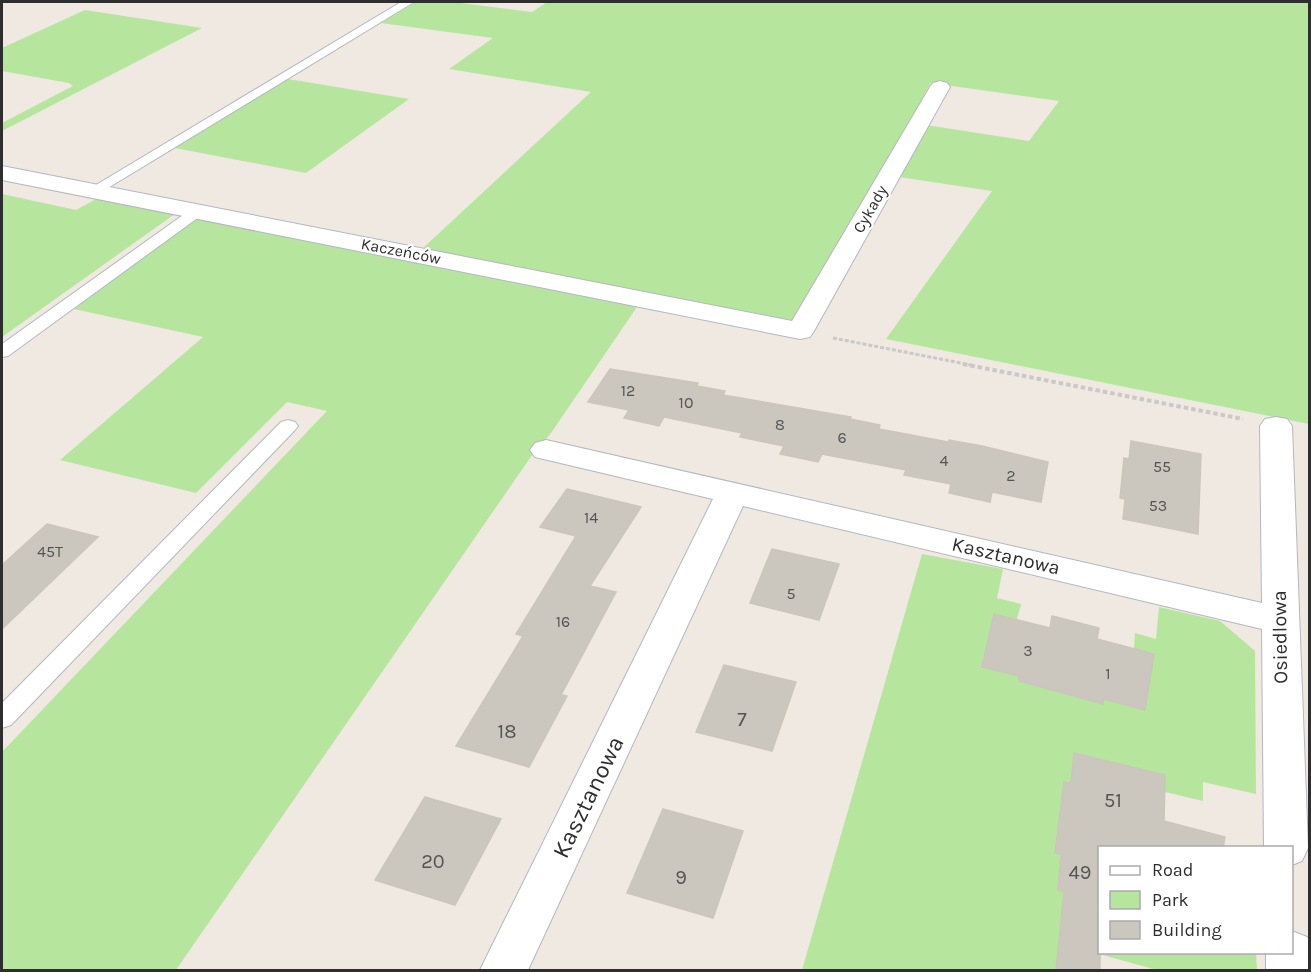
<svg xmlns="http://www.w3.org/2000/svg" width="1311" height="972" font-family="Karla,sans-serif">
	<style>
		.green { fill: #b6e59e }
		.building { fill: #cbc7bf; stroke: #cbc5ba; stroke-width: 1.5 }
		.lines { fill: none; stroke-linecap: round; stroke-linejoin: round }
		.lane-casing { stroke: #b4b7c1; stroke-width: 2 }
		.street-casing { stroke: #b4b7c1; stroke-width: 2 }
		.path-far1 { stroke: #c9c9c9; stroke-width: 3; stroke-dasharray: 4 2; stroke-linecap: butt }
		.path { stroke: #c9c9c9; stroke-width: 4; stroke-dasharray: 4.5 3; stroke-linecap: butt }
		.lane { fill: #fff; fill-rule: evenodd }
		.street { fill: #fff; fill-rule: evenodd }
		.labels { text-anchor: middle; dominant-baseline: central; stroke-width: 4.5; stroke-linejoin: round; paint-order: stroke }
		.far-street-label { font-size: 16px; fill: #2e2e2e; stroke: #fff }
		.number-label { font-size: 16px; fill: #555452 }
		.street-label { font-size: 20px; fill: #2e2e2e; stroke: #fff }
		.near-number-label { font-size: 20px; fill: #555452 }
		.near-street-label { font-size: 24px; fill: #2e2e2e; stroke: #fff }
	</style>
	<rect width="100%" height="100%" fill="#efe9e1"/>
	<!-- green -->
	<path class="green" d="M416 2H453L532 12 547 2H1309V424L886 339 992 191 899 177 926 125 1029 141 1059 101 931 83 796 321 422 249 591 92 449 69 493 38 381 23Z
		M85 10 202 28 2 131V123L73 86 69 83 2 71V48Z
		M288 79 409 99 306 173 175 148Z
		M2 194 76 210 98 198 179 211 2 337Z
		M199 215 639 304 551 433 530 458 176 970H2V752L327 411 287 402 196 493 60 460 203 337 74 309Z
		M922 554 1003 569 997 598 1021 604 1017 619 994 614 982 667 1019 676V681L1103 703 1104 699 1145 710 1154 654 1134 649 1135 633 1156 639 1159 607 1220 621 1255 651 1256 794 1203 782V801L1165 792V775L1075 753 1071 783 1064 782 1055 852 1061 854 1058 890 1099 901 1100 952 1256 953 1257 970H1157L1059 943 1056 970H802Z"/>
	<!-- building -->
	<path class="building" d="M610 369 698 383 697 386 725 391 723 395 851 417 850 419 880 425 879 429 948 442 949 440 982 446 1048 462 1041 502 992 492 990 502 949 493 951 484 904 475 906 470 822 454 818 462 780 454 784 446 740 437 742 433 664 417 659 426 624 418 629 410 588 402Z
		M1131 441 1201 454 1198 534 1123 519 1125 499 1120 498 1124 458 1129 459Z
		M567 489 641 507 590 586 616 592 561 695 567 696 529 767 456 746 523 636 516 634 576 536 540 527Z
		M47 524 98 537 2 629V565Z
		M772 549 839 564 819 620 750 603Z
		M994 614 1050 628 1052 616 1099 628 1097 639 1154 654 1145 710 1104 699 1103 704 1019 681V676L982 667Z
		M724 665 796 682 772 751 696 732Z
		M1074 753 1165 775 1164 821 1225 837 1223 848H1100V970H1056L1064 892 1058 890 1061 854 1055 853 1064 782 1071 783Z
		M425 797 501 819 455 905 375 880Z
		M663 809 743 831 713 918 627 893Z"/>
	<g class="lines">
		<defs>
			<path id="lane" d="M401 2H414L98 194H88L86 191Z
				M198 206 203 208 206 211 203 214 8 356 2 357V344L193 208Z
				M288 420 295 422 298 426 295 430 11 725 2 728V703L281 422Z"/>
			<path id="street" d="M940 81 947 83 950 87 814 331 810 337 800 339 2 180V166L792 321 930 87 933 83Z
				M1276 417 1287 419 1292 426 1308 848 1302 861 1292 865V848H1264L1262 629 743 506 528 970H480L713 499 535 457 530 450 535 443 546 440 1262 603 1260 426 1265 419Z
				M1292 931 1307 937 1310 942V970H1266V952H1292Z"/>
		</defs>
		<!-- lane casing -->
		<use href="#lane" class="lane-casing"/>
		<!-- street casing -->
		<use href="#street" class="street-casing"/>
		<!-- path-far1 -->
		<path class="path-far1" d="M833 338 971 365"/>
		<!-- path -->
		<path class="path" d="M963 364 1243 419"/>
		<!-- lane -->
		<use href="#lane" class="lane"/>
		<!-- street -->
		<use href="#street" class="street"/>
	</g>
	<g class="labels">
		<!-- far-street labels -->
		<g class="far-street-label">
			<text transform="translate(870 209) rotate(-60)">Cykady</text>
			<text transform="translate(401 251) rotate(11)">Kaczeńców</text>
		</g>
		<!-- number labels -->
		<g class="number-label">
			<text x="628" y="390">12</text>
			<text x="686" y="402">10</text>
			<text x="780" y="424">8</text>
			<text x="842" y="437">6</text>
			<text x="944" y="460">4</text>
			<text x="1162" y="466">55</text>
			<text x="1011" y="475">2</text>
			<text x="1158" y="505">53</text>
			<text x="591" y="517">14</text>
			<text x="50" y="551">45T</text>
			<text x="791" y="593">5</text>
			<text x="563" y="621">16</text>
			<text x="1028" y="650">3</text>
			<text x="1108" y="673">1</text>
		</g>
		<!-- street labels -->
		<g class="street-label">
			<text transform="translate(1006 556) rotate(13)">Kasztanowa</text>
			<text transform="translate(1280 637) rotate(-91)">Osiedlowa</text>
		</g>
		<!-- near-number labels -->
		<g class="near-number-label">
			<text x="742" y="719">7</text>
			<text x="507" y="731">18</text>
			<text x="1113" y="800">51</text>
			<text x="433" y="861">20</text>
			<text x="1080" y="872">49</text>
			<text x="681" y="877">9</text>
		</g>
		<!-- near-street labels -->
		<g class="near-street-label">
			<text transform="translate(588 797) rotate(-64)">Kasztanowa</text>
		</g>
	</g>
	<!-- border -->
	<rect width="1311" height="972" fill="none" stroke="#2e2e2e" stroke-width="6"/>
	<!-- legend -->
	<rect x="1098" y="846" width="195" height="108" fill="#ffffff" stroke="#ababab" stroke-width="1.5"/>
	<rect x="1110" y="866" width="30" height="9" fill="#ffffff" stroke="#ababab" stroke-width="1.5"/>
	<text x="1152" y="876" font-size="18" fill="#2e2e2e">Road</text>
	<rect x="1110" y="891" width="30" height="18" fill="#b6e59e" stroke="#ababab" stroke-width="1.5"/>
	<text x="1152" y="906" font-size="18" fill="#2e2e2e">Park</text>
	<rect x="1110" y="921" width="30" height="18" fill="#cbc7bf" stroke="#ababab" stroke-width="1.5"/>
	<text x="1152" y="936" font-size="18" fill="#2e2e2e">Building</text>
</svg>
